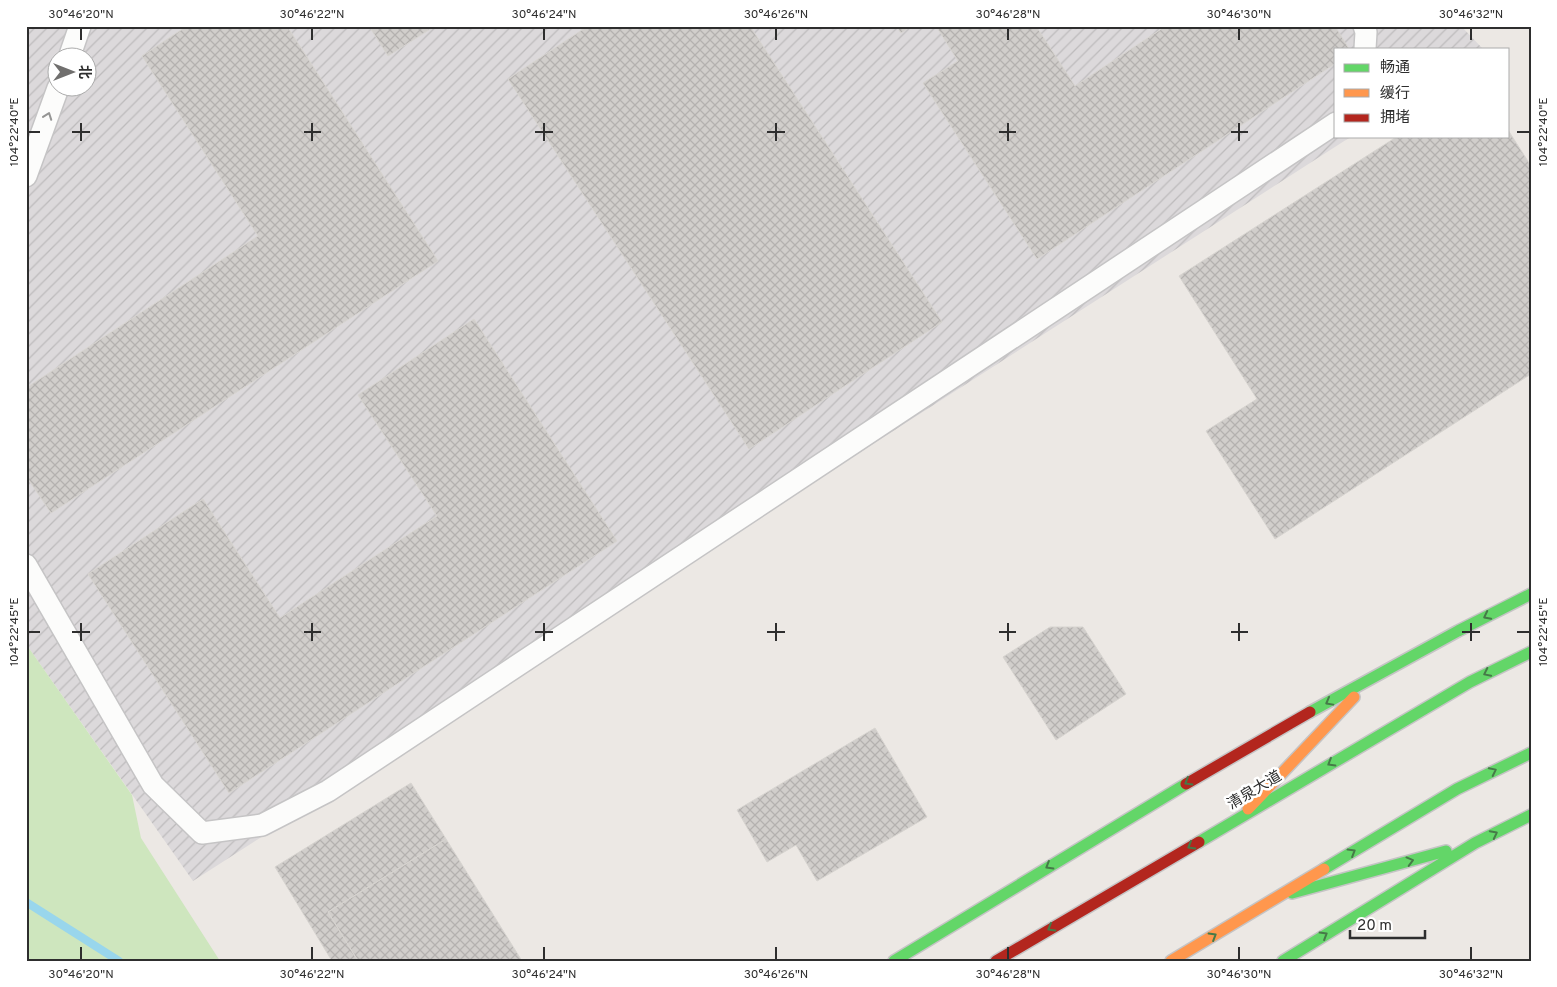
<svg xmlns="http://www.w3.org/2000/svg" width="1557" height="987" font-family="Overpass,'Noto Sans SC',sans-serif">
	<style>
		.industrial { fill: url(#industrial-furrows); fill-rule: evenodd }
		.grass { fill: #cee6be }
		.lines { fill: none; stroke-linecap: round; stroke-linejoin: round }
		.stream { stroke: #99d6ec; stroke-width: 8 }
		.building { fill: url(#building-cross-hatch); stroke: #d7d4d0 }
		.street-casing { stroke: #c5c4c5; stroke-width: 24 }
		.fast-casing { stroke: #c5c4c5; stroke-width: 14 }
		.slow-casing { stroke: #c5c4c5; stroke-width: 14 }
		.jam-casing { stroke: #c5c4c5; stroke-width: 14 }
		.street { stroke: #fcfcfb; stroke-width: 21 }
		.fast { stroke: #63d668; stroke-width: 11 }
		.slow { stroke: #ff974d; stroke-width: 11 }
		.jam { stroke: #b3261e; stroke-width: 11 }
		.oneway { stroke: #959594 }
		.oneway2 { stroke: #467a48 }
		.ticks { fill: none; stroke: #2e2e2e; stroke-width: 2 }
		.labels { text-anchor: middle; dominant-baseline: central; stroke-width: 5; stroke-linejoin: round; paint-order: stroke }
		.street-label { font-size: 15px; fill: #2e2e2e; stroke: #fff }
		.neatline { fill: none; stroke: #2e2e2e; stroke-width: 2 }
		.ticks-label { font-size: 12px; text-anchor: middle; fill: #2e2e2e }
	</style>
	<defs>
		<pattern id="industrial-furrows" width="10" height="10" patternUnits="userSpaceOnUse" patternTransform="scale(1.25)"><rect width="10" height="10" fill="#dcd9db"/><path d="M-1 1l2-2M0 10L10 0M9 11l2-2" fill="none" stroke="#bdbbbc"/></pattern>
		<pattern id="building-cross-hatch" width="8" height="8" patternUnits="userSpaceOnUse" patternTransform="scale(1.25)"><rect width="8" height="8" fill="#d1cecb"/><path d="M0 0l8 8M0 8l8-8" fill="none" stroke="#b4b1af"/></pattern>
	</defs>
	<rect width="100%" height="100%" fill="#ece8e4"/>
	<!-- industrial -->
	<path class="industrial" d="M26 26H1461L1483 49H1336V136H1352L193 881 26 644ZM58 58H88V88H58Z"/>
	<!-- grass -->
	<path class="grass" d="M26 644 132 795 141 838 220 961H26Z"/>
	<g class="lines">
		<!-- stream -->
		<path class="stream" d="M26 902 119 961"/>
	</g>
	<!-- building -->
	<path class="building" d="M187 26H287L438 261 51 513 26 476V388L258 236 142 56Z
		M369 26H435L388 56Z
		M588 26H750L942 322 749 449 508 79Z
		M896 26H911L901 33Z
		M936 26H1036L1075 86 1166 26H1335L1349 49H1336V63L1037 259 923 83 958 61Z
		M1508 130 1531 166V374L1275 539 1206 431 1257 399 1179 276 1398 136H1508Z
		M474 319 617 541 229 793 88 574 203 499 280 618 437 516 358 395Z
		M1050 627H1083L1126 694 1056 740 1003 657Z
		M875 728 927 817 817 881 796 845 767 862 737 810Z
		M411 783 446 839 328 912 358 961H332L275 867Z
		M446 839 522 961H358L328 912Z"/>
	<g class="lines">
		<defs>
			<path id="street" d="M1364 26 1366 32 1365 49
				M69 58 80 26
				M26 176 58 88
				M26 565 153 785 202 833 262 825 328 791 1336 123"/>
			<path id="fast" d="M1310 712 1458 631 1531 594
				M1199 842 1470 682 1531 652
				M1324 869 1457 789 1531 753
				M1292 893 1446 851
				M894 961 1186 784
				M1283 961 1475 843 1531 815"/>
			<path id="slow" d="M1248 809 1354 697
				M1171 961 1324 869"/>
			<path id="jam" d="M1186 784 1310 712
				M996 961 1199 842"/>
		</defs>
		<!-- street casing -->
		<use href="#street" class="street-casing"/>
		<!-- fast casing -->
		<use href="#fast" class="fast-casing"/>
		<!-- slow casing -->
		<use href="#slow" class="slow-casing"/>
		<!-- jam casing -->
		<use href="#jam" class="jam-casing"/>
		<!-- street -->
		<use href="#street" class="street"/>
		<!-- fast -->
		<use href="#fast" class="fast"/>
		<!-- slow -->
		<use href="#slow" class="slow"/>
		<!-- jam -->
		<use href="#jam" class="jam"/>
	</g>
	<!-- one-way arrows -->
	<defs><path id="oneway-chevron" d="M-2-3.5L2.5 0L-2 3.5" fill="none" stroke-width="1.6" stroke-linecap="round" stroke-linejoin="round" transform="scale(1.25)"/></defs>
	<use class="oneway" href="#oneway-chevron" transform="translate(48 116) rotate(-70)"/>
	<g class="oneway2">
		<use href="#oneway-chevron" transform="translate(1487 616) rotate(153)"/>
		<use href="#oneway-chevron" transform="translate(1487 673) rotate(154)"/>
		<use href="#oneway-chevron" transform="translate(1329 702) rotate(151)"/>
		<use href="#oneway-chevron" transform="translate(1331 763) rotate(149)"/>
		<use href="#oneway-chevron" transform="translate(1493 771) rotate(-26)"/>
		<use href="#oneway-chevron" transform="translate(1188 782) rotate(149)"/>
		<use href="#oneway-chevron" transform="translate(1494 834) rotate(-27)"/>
		<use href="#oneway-chevron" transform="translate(1191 846) rotate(150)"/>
		<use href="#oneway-chevron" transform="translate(1352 852) rotate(-31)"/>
		<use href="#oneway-chevron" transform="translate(1410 861) rotate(-15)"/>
		<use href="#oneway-chevron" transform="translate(1049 866) rotate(149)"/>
		<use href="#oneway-chevron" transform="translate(1051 928) rotate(150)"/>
		<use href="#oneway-chevron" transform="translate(1324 935) rotate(-31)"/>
		<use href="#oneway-chevron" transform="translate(1213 936) rotate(-31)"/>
	</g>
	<!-- ticks -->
	<path class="ticks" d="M81 28V40M312 28V40M544 28V40M776 28V40M1008 28V40M1239 28V40M1471 28V40M81 123V141M312 123V141M544 123V141M776 123V141M1008 123V141M1239 123V141M28 132H40M72 132H90M304 132H321M535 132H553M767 132H785M999 132H1016M1231 132H1248M1517 132H1530M81 623V641M312 623V641M544 623V641M776 623V641M1008 623V641M1239 623V641M1471 623V641M28 632H40M72 632H90M304 632H321M535 632H553M767 632H785M999 632H1016M1231 632H1248M1462 632H1480M1517 632H1530M81 947V960M312 947V960M544 947V960M776 947V960M1008 947V960M1239 947V960M1471 947V960"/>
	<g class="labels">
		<!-- street labels -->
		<g class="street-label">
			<text transform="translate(1255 791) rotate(-31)">清泉大道</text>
		</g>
	</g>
	<!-- border -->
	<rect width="1557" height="987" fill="none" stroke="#ffffff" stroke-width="55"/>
	<!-- legend -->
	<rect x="1334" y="48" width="175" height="90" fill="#ffffff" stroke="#ababab"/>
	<rect x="1344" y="64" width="25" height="8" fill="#63d668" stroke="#ababab"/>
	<text x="1380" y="72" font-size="15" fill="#2e2e2e">畅通</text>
	<rect x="1344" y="89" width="25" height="8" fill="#ff974d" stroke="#ababab"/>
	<text x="1380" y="98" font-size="15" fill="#2e2e2e">缓行</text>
	<rect x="1344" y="114" width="25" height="8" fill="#b3261e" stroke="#ababab"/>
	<text x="1380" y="122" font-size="15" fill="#2e2e2e">拥堵</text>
	<!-- north arrow -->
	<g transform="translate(72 72) rotate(90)"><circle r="24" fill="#ffffff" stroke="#ababab"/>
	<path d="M0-4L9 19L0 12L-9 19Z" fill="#706f6e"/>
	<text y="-8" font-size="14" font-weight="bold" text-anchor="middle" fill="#2e2e2e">北</text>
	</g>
	<!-- scale -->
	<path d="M1350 930v8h75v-8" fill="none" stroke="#2e2e2e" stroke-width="2.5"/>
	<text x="1357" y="930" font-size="15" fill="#2e2e2e" stroke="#ffffff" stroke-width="4" paint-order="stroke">20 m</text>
	<rect x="28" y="28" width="1502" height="932" class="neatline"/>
	<g class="ticks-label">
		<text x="81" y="18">30°46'20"N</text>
		<text x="312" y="18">30°46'22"N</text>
		<text x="544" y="18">30°46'24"N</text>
		<text x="776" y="18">30°46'26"N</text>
		<text x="1008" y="18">30°46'28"N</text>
		<text x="1239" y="18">30°46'30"N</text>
		<text x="1471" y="18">30°46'32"N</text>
		<text transform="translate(1543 132) rotate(-90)" y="4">104°22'40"E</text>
		<text transform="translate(14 132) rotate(-90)" y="4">104°22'40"E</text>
		<text transform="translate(1543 632) rotate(-90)" y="4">104°22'45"E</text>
		<text transform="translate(14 632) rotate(-90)" y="4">104°22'45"E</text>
		<text x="81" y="978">30°46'20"N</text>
		<text x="312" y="978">30°46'22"N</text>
		<text x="544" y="978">30°46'24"N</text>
		<text x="776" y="978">30°46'26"N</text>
		<text x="1008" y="978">30°46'28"N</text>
		<text x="1239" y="978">30°46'30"N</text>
		<text x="1471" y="978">30°46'32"N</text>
	</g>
</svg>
